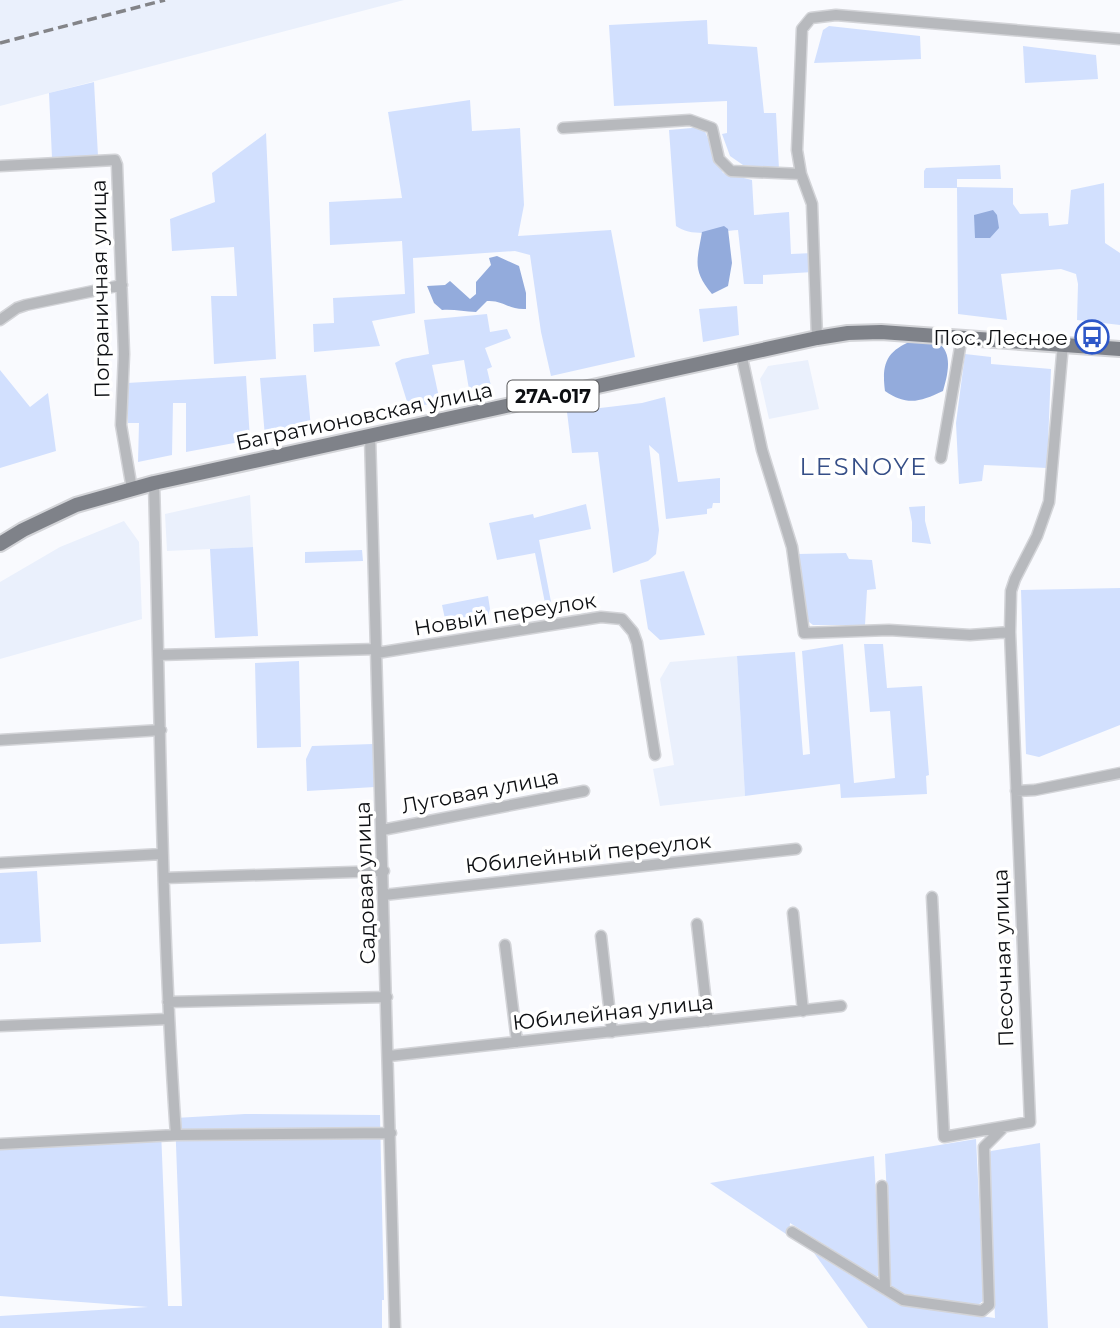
<svg xmlns="http://www.w3.org/2000/svg" width="1120" height="1328" font-family="Montserrat,sans-serif">
	<style>
		.built { fill: #eaf0fc }
		.green { fill: #d2e0fe }
		.water { fill: #93abdc }
		.lines { fill: none; stroke-linecap: round; stroke-linejoin: round }
		.minor-casing { stroke: #d3d4d8; stroke-width: 13 }
		.primary-casing { stroke: #d3d4d8; stroke-width: 18 }
		.minor { stroke: #b7b9bd; stroke-width: 10 }
		.primary { stroke: #7f8289; stroke-width: 14 }
		.rail { stroke: #838488; stroke-width: 3.5; stroke-dasharray: 10 5; stroke-linecap: butt }
		.labels { text-anchor: middle; dominant-baseline: central; stroke-width: 7; stroke-linejoin: round; paint-order: stroke }
		.shield { fill: #fff; stroke: #565759; stroke-width: 2 }
		.shield-label { font-size: 19px; font-weight: bold; fill: #0d0f12 }
		.street-label { font-size: 21px; fill: #0d0f12; stroke: #fff }
		.poi-label { font-size: 21px; fill: #0d0f12; stroke: #fff; text-anchor: end }
		.quarter-label { font-size: 24px; letter-spacing: 2px; fill: #354e87; stroke: #fff }
	</style>
	<rect width="100%" height="100%" fill="#f9fafe"/>
	<!-- built -->
	<path class="built" d="M0 0H404L0 106Z
		M808 360 819 409 769 419 760 379 768 366Z
		M250 495 253 547 167 551 165 514Z
		M124 521 139 542 142 619 0 659V582L60 547Z
		M737 656 745 796 660 806 653 769 674 765 660 679 670 662Z"/>
	<!-- green -->
	<path class="green" d="M707 20 708 44 757 47 764 113H776L779 169 743 165 730 156 722 134 727 133V101L614 106 609 25Z
		M829 26 920 36 921 59 814 63 823 30Z
		M1023 46 1096 55 1098 79 1025 83Z
		M94 82 98 156 52 158 49 93Z
		M470 100 472 131 520 128 524 205 518 236 611 230 635 357 551 376 541 332 530 255 515 251 413 258 415 313 372 321 380 346 314 352 313 324 334 323 333 298 405 294 402 241 330 245 329 202 402 198 388 112Z
		M703 127 723 173 752 180 754 215 789 212 791 254 813 253V272L763 275V284H744L738 230C720 231 692 238 676 226L669 130Z
		M266 133 276 359 214 364 211 296H237L234 247 172 251 170 219 215 202 212 173Z
		M1000 165 1001 179H957V187L1013 188V204L1020 214 1048 213 1049 226 1068 224 1071 190 1104 183 1105 243 1120 253V325L1077 320 1078 284 1076 274 1061 269 1001 274 1007 320 958 314 957 188H924V171L926 168Z
		M737 306 739 335 703 342 699 309Z
		M487 314 490 332 507 329 511 338 485 348 492 367 487 369 492 390 470 395 464 360 432 365 440 402 409 408 395 363 402 359 429 354 424 320Z
		M965 354 991 357V364L1051 369 1047 468 984 465 982 481 959 484 956 423Z
		M0 370 30 407 48 393 56 451 0 468Z
		M306 375 311 428 265 437 260 378Z
		M246 376 250 440 186 452V403H173L172 455 138 462 139 423H128L127 383Z
		M665 397 678 482 720 478V503H713L712 508 707 509V514L666 519 659 454 649 445 659 530 656 554 648 561 613 573 598 452 572 453 567 412 642 403Z
		M586 504 591 529 539 540 552 607 546 608 535 553 497 560 489 523 533 514 534 518Z
		M925 506V521L931 544 912 542V522L909 507Z
		M253 547 258 636 215 638 210 549Z
		M362 550 363 561 305 563V552Z
		M846 553 849 559 872 560 876 589 867 590 865 625H813L805 619 798 554Z
		M684 571 705 635 660 640 648 629 640 580Z
		M1120 588V725L1039 757 1026 754 1021 590Z
		M488 596 490 609 487 620 447 628 442 605Z
		M843 644 854 783 895 778 890 711 870 712 864 644H883L887 688 922 686 929 775 926 776 927 794 841 798 840 784 745 796 737 656 795 652 803 755 810 754 802 651Z
		M299 661 301 747 257 748 255 663Z
		M373 744 375 787 307 791 306 759 312 746Z
		M37 871 41 942 0 944V873Z
		M245 1114 380 1115 384 1300H382V1328H0V1316L148 1307 0 1296V1139L161 1130 168 1306H182L175 1118Z
		M976 1139 984 1300 978 1305 904 1294 891 1287 885 1154Z
		M1040 1143 1048 1328H868L814 1253 900 1305 995 1318 988 1155 991 1151Z
		M874 1156 880 1275 876 1277 790 1223 789 1236 710 1183Z"/>
	<!-- water -->
	<path class="water" d="M993 210 997 215 999 228 990 238H975L974 215Z
		M724 226 728 229 732 263 728 286 712 294C692 270 697 261 702 232Z
		M497 256 519 266 526 293V309C508 310 504 300 487 301L476 312C464 312 454 309 442 310L434 303 427 286 445 285 450 281 470 299 476 294V282L491 265 489 258Z
		M916 339C922 340 933 340 938 343 954 353 947 377 943 391 920 402 907 406 885 391 881 361 888 350 916 339Z"/>
	<g class="lines">
		<defs>
			<path id="minor" d="M563 128 690 120 712 128 719 159 731 171 801 174
				M0 166 115 160 117 165 124 354 121 425 132 489
				M0 320 17 308 26 305 122 285
				M817 338 812 204 801 174 797 150 802 29 811 18 836 15 1120 39
				M741 353 762 450 792 547 804 633 889 630 970 635 1010 632
				M370 436 395 1328
				M941 458 962 336
				M154 483C160 701 161 918 176 1135
				M377 653 601 617 622 619 633 632 637 643 655 755
				M158 655 377 649
				M0 740 161 730
				M1016 791 1035 790 1120 773
				M382 830 584 791
				M0 863 162 854
				M164 878 384 871
				M384 895 796 849
				M932 897 944 1137 1030 1122 1010 632 1011 591 1015 579 1037 536 1049 502 1063 344
				M793 913 803 1011
				M697 924 708 1021
				M601 936 612 1032
				M505 945 517 1042
				M168 1002 387 997
				M0 1026 168 1019
				M389 1056 841 1006
				M0 1144 176 1135 391 1133
				M882 1186 885 1289
				M792 1232 903 1300 982 1311 989 1305 984 1147 1004 1127"/>
			<path id="primary" d="M0 544 23 530 76 505 154 483 817 338 848 333 881 332 1120 349"/>
		</defs>
		<!-- minor casing -->
		<use href="#minor" class="minor-casing"/>
		<!-- primary casing -->
		<use href="#primary" class="primary-casing"/>
		<!-- minor -->
		<use href="#minor" class="minor"/>
		<!-- primary -->
		<use href="#primary" class="primary"/>
		<!-- rail -->
		<path class="rail" d="M0 43 165 0"/>
	</g>
	<!-- icons -->
	<defs>
		<symbol id="bus-ring" viewBox="-11 -11 22 22"><circle r="9.5" fill="#fff" stroke="#2e58c8" stroke-width="1.5"/><path d="M-5-6H5V4H4V6H2V4H-2V6H-4V4H-5ZM-3.5-4V0h7V-4ZM-3.5 1.2v1.5H-2V1.2ZM2 1.2v1.5H3.5V1.2Z" fill="#2e58c8"/></symbol>
	</defs>
	<g fill-rule="evenodd">
		<use href="#bus-ring" x="1073" y="318" width="38" height="38"/>
	</g>
	<g class="labels">
		<!-- shield labels -->
		<rect class="shield" x="507.5" y="380.5" width="91" height="31" rx="5"/>
		<g class="shield-label">
			<text x="553" y="396">27А-017</text>
		</g>
		<!-- street labels -->
		<g class="street-label">
			<text transform="translate(100 289) rotate(-91)">Пограничная улица</text>
			<text transform="translate(364 416) rotate(-12)">Багратионовская улица</text>
			<text transform="translate(505 614) rotate(-9)">Новый переулок</text>
			<text transform="translate(480 791) rotate(-11)">Луговая улица</text>
			<text transform="translate(588 853) rotate(-6)">Юбилейный переулок</text>
			<text transform="translate(365 883) rotate(-92)">Садовая улица</text>
			<text transform="translate(1003 958) rotate(-92)">Песочная улица</text>
			<text transform="translate(613 1012) rotate(-6)">Юбилейная улица</text>
		</g>
		<!-- poi labels -->
		<g class="poi-label">
			<text x="1068" y="337">Пос. Лесное</text>
		</g>
		<!-- quarter labels -->
		<g class="quarter-label">
			<text x="864" y="466">LESNOYE</text>
		</g>
	</g>
</svg>
